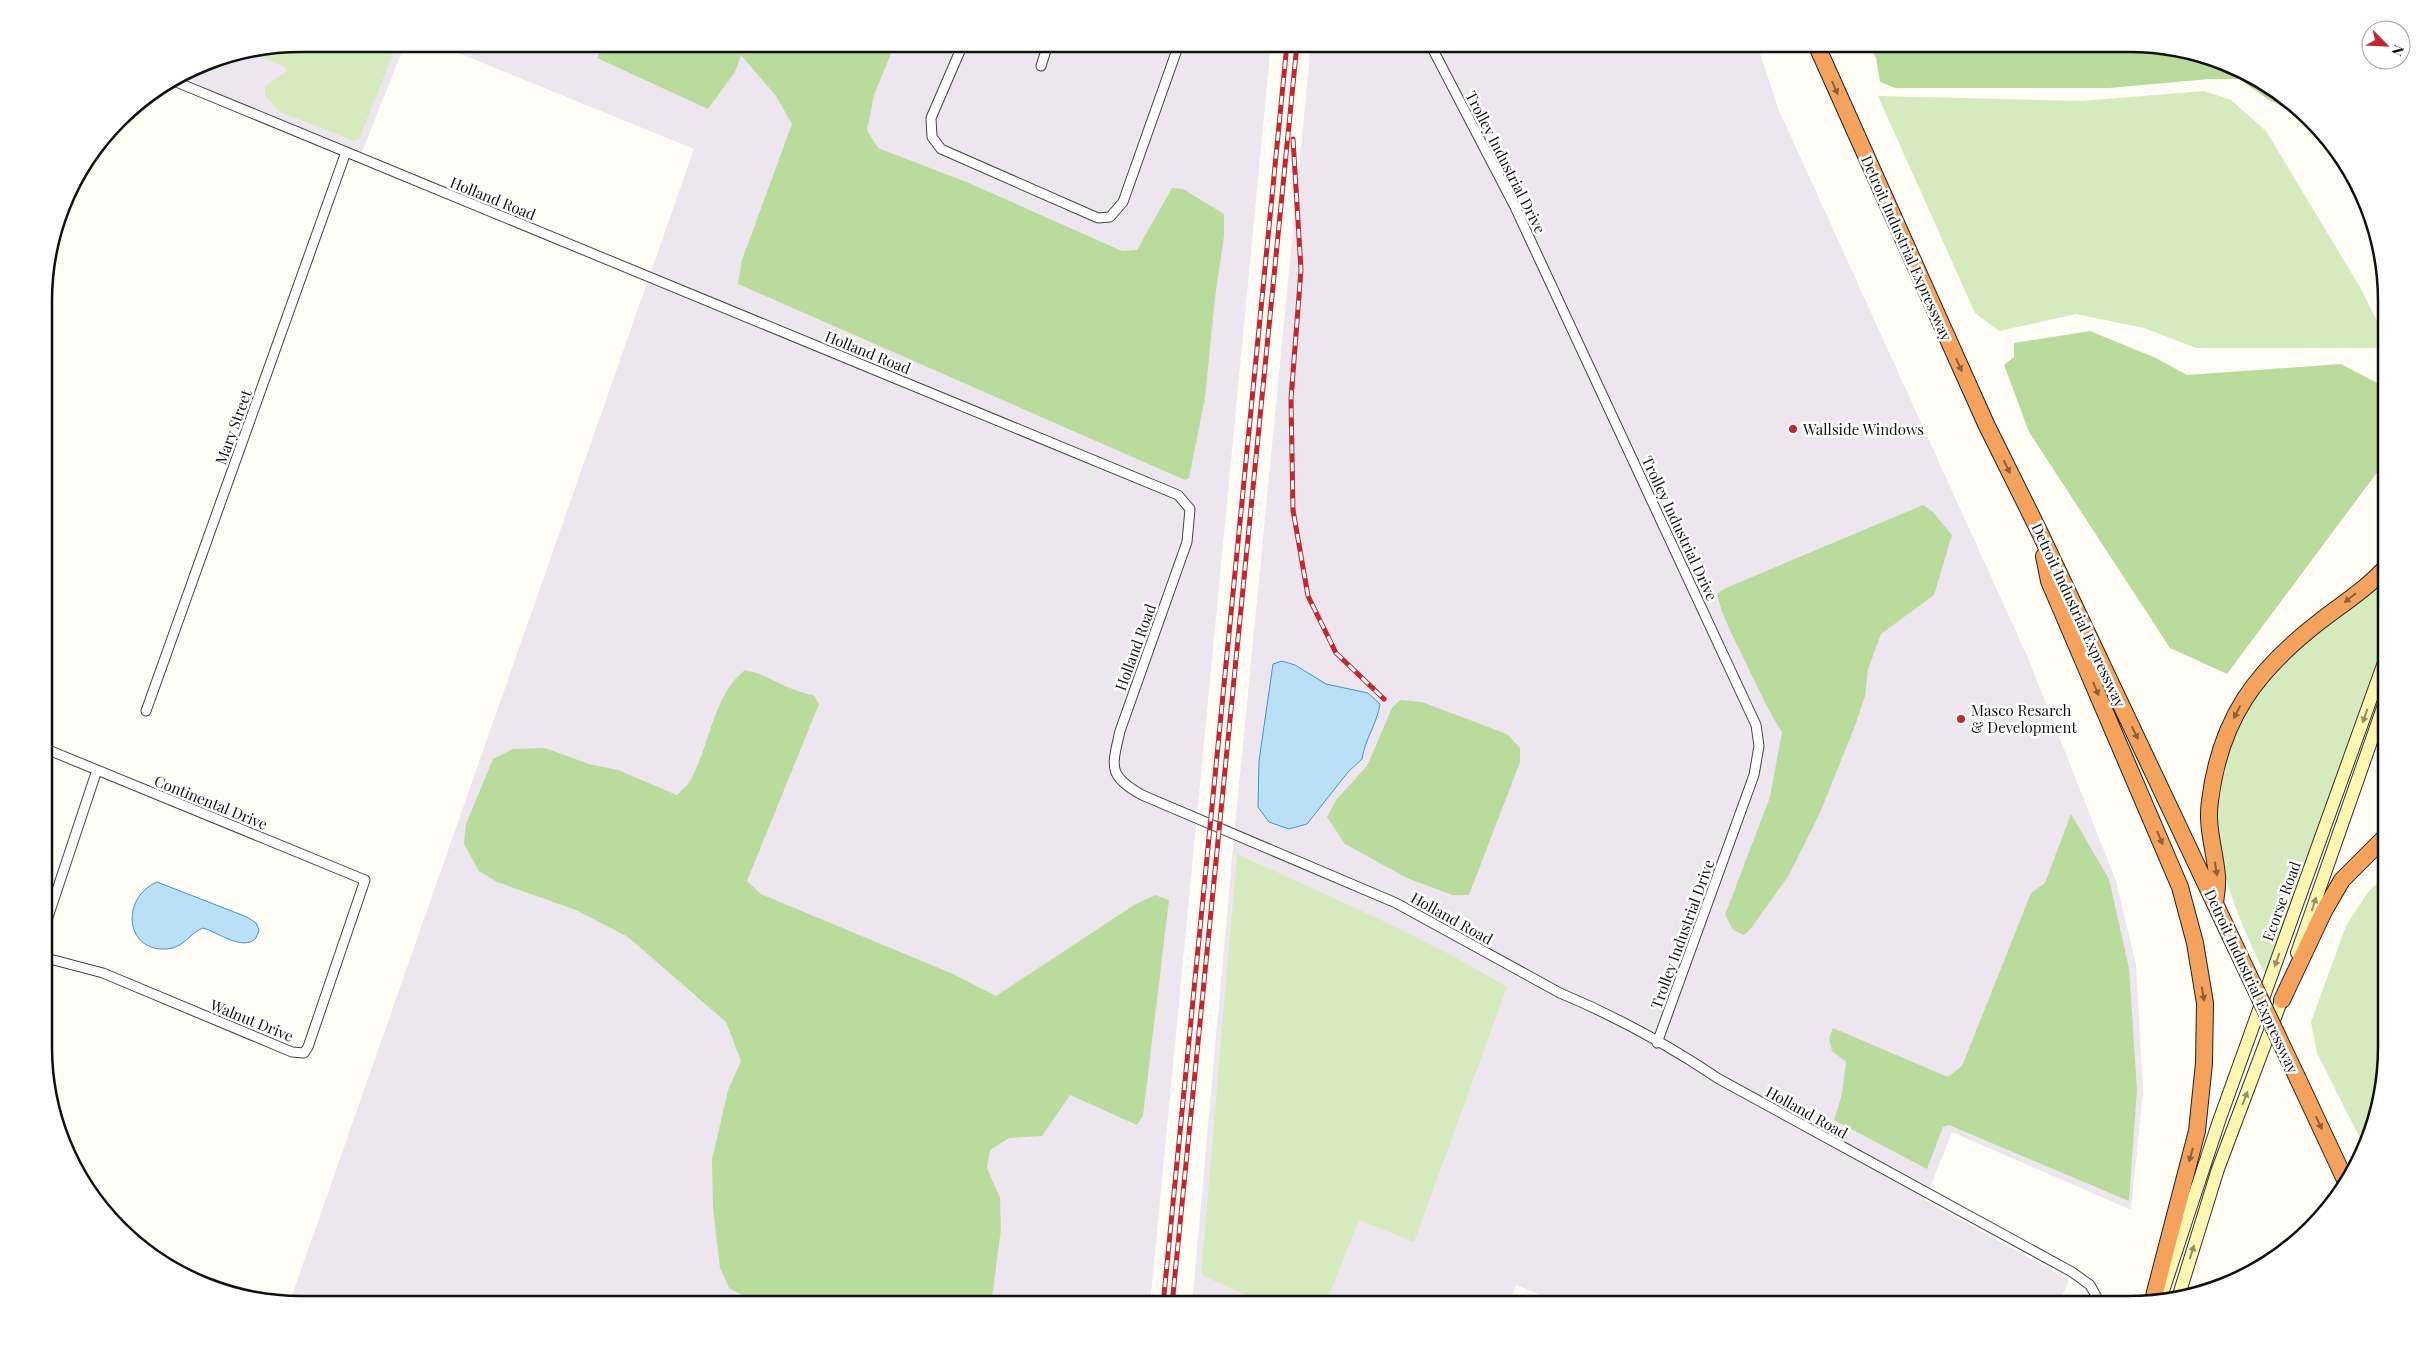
<svg xmlns="http://www.w3.org/2000/svg" width="2431" height="1349" font-family="'Playfair Display',serif">
	<style>
		.industrial { fill: #eee6ef }
		.green { fill: #d5ebbd }
		.forest { fill: #b9dc9c }
		.water { fill: #b9e0f7; stroke: #3f96cf }
		.lines { fill: none; stroke-linecap: round; stroke-linejoin: round }
		.street-casing { stroke: #444; stroke-width: 11 }
		.secondary-casing { stroke: #333; stroke-width: 14 }
		.highway-casing { stroke: #222; stroke-width: 18 }
		.street { stroke: #fff; stroke-width: 9 }
		.secondary { stroke: #fff6b0; stroke-width: 12 }
		.highway { stroke: #f5a25d; stroke-width: 16 }
		.rail-casing { stroke: #c4262e; stroke-width: 5 }
		.rail { stroke: #fff; stroke-width: 3; stroke-dasharray: 9; stroke-linecap: butt }
		.highway-bridge-casing { stroke: #222; stroke-width: 18; stroke-linecap: butt }
		.highway-bridge { stroke: #f5a25d; stroke-width: 16 }
		.oneway { fill: #8e613b }
		.oneway2 { fill: #948f68 }
		.poi-dot { fill: #c4262e; stroke: #fff; stroke-width: 2 }
		.labels { text-anchor: middle; dominant-baseline: central; stroke-width: 5; stroke-linejoin: round; paint-order: stroke }
		.street-label { font-size: 15px; fill: #111; stroke: #fff }
		.poi-label { font-size: 15px; fill: #111; stroke: #fff; text-anchor: start }
		.rim { fill: none; stroke: #111; stroke-width: 2.5 }
	</style>
	<rect width="100%" height="100%" fill="#fffdf5"/>
	<!-- industrial -->
	<path class="industrial" d="M301 44H405L361 154 215 93 183 76 203 63Z
		M436 44H1271L1150 1305 289 1304 694 149Z
		M1311 44H1757L1778 108 2028 658 2116 881 2136 965 2143 1093 2131 1210 1952 1132 1925 1200 2069 1280 2058 1305H1565L1516 1285 1509 1305H1192L1233 847Z"/>
	<!-- green -->
	<path class="green" d="M301 44H397L359 139 354 141 280 112 265 96V86L287 71 285 67 253 53Z
		M2204 91 2231 100 2266 131 2361 289 2379 325 2376 348H2196L2144 328 2076 314 1999 331 1975 313 1878 96 2082 101Z
		M2387 576V635L2267 978C2235 912 2202 839 2223 764 2226 754 2231 745 2235 736 2247 706 2263 680 2287 658 2318 628 2354 603 2387 576Z
		M1237 854C1328 896 1421 935 1507 987L1414 1242 1359 1220 1325 1305H1269L1201 1275Z
		M2387 874V1064L2378 1115 2365 1148 2317 1053 2311 1022 2346 926 2368 892Z"/>
	<!-- forest -->
	<path class="forest" d="M603 44H895L874 95 867 130 878 148 969 183 1122 251 1137 250 1172 188 1183 189 1224 214V236L1215 298 1205 398 1189 478 1185 480 738 284 742 260 792 124 776 96 741 55 735 72 708 109 597 58Z
		M1869 44H2130L2197 53 2258 78 2281 95 2286 108 2269 100 2239 79H2210L2109 88H1895L1880 82 1876 58Z
		M2090 331 2156 358 2187 375 2341 364 2381 385H2387V459L2227 674 2170 648 2029 432 2004 365 2014 357V343Z
		M1923 505 1932 511 1952 535 1934 595 1881 634 1868 669 1865 696 1855 726 1819 815 1789 875 1752 927 1744 935 1733 930 1725 915 1770 797 1782 732C1767 709 1756 684 1744 659 1734 638 1722 617 1717 594L1726 588Z
		M745 670C770 675 789 692 814 695L819 704 747 881 761 894 953 974 996 996 1134 905 1155 895 1169 900 1143 1116 1137 1125 1070 1095 1042 1136 1009 1138 990 1150 987 1168 1000 1198 1001 1229 991 1305H761L729 1288 720 1268 713 1208 712 1160 728 1090 741 1061 726 1022 628 937 576 910 497 882 479 871 464 844 466 824 493 759 513 749 545 748 589 764 618 770 677 795C681 791 687 786 690 781 710 747 712 696 745 670Z
		M1400 700 1422 702 1507 734 1520 748V762L1469 895H1452L1407 878 1345 844 1327 817 1336 800 1367 766 1392 708Z
		M2071 814 2109 879 2129 968 2137 1090 2129 1201 1949 1125 1943 1127 1927 1169 1834 1120 1842 1094 1846 1062 1832 1051 1829 1038 1833 1028 1948 1077 1962 1066 2031 893 2045 883Z"/>
	<!-- water -->
	<path class="water" d="M1282 661 1295 665 1326 684 1368 693 1380 704C1377 724 1365 739 1362 759L1348 772 1307 824 1289 829 1269 822 1258 807 1259 761 1273 664Z
		M157 882 247 917 256 923 259 930 256 938C244 952 217 932 203 928 189 933 184 948 167 949 124 952 121 897 157 882Z"/>
	<g class="lines">
		<defs>
			<path id="street" d="M963 44 931 118 932 137 941 149 1098 218 1110 217 1123 202 1179 44
				M1430 44 1515 207 1756 725 1759 746 1754 775 1657 1043
				M1041 66 1048 44
				M174 81 1178 495 1190 509 1187 542 1120 731C1112 767 1107 775 1142 795L1396 903 1560 993C1615 1016 1670 1046 1719 1079L2072 1272 2090 1285 2101 1305
				M146 711 346 152
				M46 749 365 880 308 1047 304 1053 292 1052 103 973 46 958
				M46 923 97 770"/>
			<path id="secondary" d="M2297 953 2387 696
				M2161 1297 2219 1121 2387 654
				M2178 1298 2218 1169 2285 991"/>
			<path id="highway" d="M1816 44 1986 424 2039 531 2235 946
				M2044 556 2049 581 2180 887 2195 943 2205 1003 2204 1063 2197 1131 2154 1296 2155 1303
				M2215 903C2216 894 2218 885 2217 876 2215 851 2206 827 2210 801 2220 719 2256 671 2319 622 2342 604 2368 588 2387 566
				M2282 1000 2324 911 2342 880 2387 835
				M2298 1079 2347 1184"/>
		</defs>
		<!-- street casing -->
		<use href="#street" class="street-casing"/>
		<!-- secondary casing -->
		<use href="#secondary" class="secondary-casing"/>
		<!-- highway casing -->
		<use href="#highway" class="highway-casing"/>
		<!-- street -->
		<use href="#street" class="street"/>
		<!-- secondary -->
		<use href="#secondary" class="secondary"/>
		<!-- highway -->
		<use href="#highway" class="highway"/>
		<defs>
			<path id="rail" d="M1293 139 1301 270 1291 399 1293 510 1308 596 1336 653 1384 699
				M1163 1305 1287 44
				M1172 1305 1297 44"/>
		</defs>
		<!-- rail casing -->
		<use href="#rail" class="rail-casing"/>
		<!-- rail -->
		<use href="#rail" class="rail"/>
		<defs>
			<path id="highway-bridge" d="M2235 946 2298 1079"/>
		</defs>
		<!-- highway-bridge casing -->
		<use href="#highway-bridge" class="highway-bridge-casing"/>
		<!-- highway-bridge -->
		<use href="#highway-bridge" class="highway-bridge"/>
	</g>
	<!-- one-way arrows -->
	<defs><path id="oneway-solid" d="M-6-.8H1V-3.2L6.5 0L1 3.2V.8H-6Z" transform="scale(1.25)"/></defs>
	<g class="oneway">
		<use href="#oneway-solid" transform="translate(1835 88) rotate(66)"/>
		<use href="#oneway-solid" transform="translate(1959 365) rotate(66)"/>
		<use href="#oneway-solid" transform="translate(2007 467) rotate(64)"/>
		<use href="#oneway-solid" transform="translate(2350 598) rotate(142)"/>
		<use href="#oneway-solid" transform="translate(2096 689) rotate(67)"/>
		<use href="#oneway-solid" transform="translate(2237 712) rotate(117)"/>
		<use href="#oneway-solid" transform="translate(2135 733) rotate(65)"/>
		<use href="#oneway-solid" transform="translate(2160 838) rotate(67)"/>
		<use href="#oneway-solid" transform="translate(2216 869) rotate(81)"/>
		<use href="#oneway-solid" transform="translate(2203 994) rotate(80)"/>
		<use href="#oneway-solid" transform="translate(2319 1123) rotate(65)"/>
		<use href="#oneway-solid" transform="translate(2191 1155) rotate(105)"/>
	</g>
	<g class="oneway2">
		<use href="#oneway-solid" transform="translate(2365 716) rotate(109)"/>
		<use href="#oneway-solid" transform="translate(2314 904) rotate(-72)"/>
		<use href="#oneway-solid" transform="translate(2277 960) rotate(110)"/>
		<use href="#oneway-solid" transform="translate(2245 1098) rotate(-69)"/>
		<use href="#oneway-solid" transform="translate(2192 1252) rotate(-72)"/>
	</g>
	<!-- markers -->
	<g class="poi-dot">
		<circle cx="1793" cy="429" r="5"/>
		<circle cx="1961" cy="719" r="5"/>
	</g>
	<g class="labels">
		<!-- street labels -->
		<g class="street-label">
			<text transform="translate(1506 162) rotate(63)">Trolley Industrial Drive</text>
			<text transform="translate(493 198) rotate(22)">Holland Road</text>
			<text transform="translate(1907 248) rotate(66)">Detroit Industrial Expressway</text>
			<text transform="translate(868 352) rotate(22)">Holland Road</text>
			<text transform="translate(233 427) rotate(-70)">Mary Street</text>
			<text transform="translate(1680 528) rotate(65)">Trolley Industrial Drive</text>
			<text transform="translate(2079 615) rotate(65)">Detroit Industrial Expressway</text>
			<text transform="translate(1135 647) rotate(-70)">Holland Road</text>
			<text transform="translate(211 802) rotate(22)">Continental Drive</text>
			<text transform="translate(2281 901) rotate(-70)">Ecorse Road</text>
			<text transform="translate(1452 918) rotate(29)">Holland Road</text>
			<text transform="translate(1682 934) rotate(-70)">Trolley Industrial Drive</text>
			<text transform="translate(2252 981) rotate(65)">Detroit Industrial Expressway</text>
			<text transform="translate(252 1020) rotate(22)">Walnut Drive</text>
			<text transform="translate(1807 1112) rotate(29)">Holland Road</text>
		</g>
		<!-- poi labels -->
		<g class="poi-label">
			<text x="1803" y="429">Wallside Windows</text>
			<text x="1971" y="710">Masco Resarch<tspan x="1971" dy="17">&amp; Development</tspan></text>
		</g>
	</g>
	<!-- crop -->
	<path d="M0 0H2431V1349H0ZM301 52H2129A249 249 0 0 1 2378 301V1047A249 249 0 0 1 2129 1296H301A249 249 0 0 1 52 1047V301A249 249 0 0 1 301 52Z" fill="#fff" fill-rule="evenodd"/>
	<path class="rim" d="M301 52H2129A249 249 0 0 1 2378 301V1047A249 249 0 0 1 2129 1296H301A249 249 0 0 1 52 1047V301A249 249 0 0 1 301 52Z"/>
	<!-- north arrow -->
	<g transform="translate(2386 45) rotate(114)"><circle r="24" fill="#ffffff" stroke="#a0a0a0"/>
	<path d="M0-4L9 19L0 12L-9 19Z" fill="#c4262e"/>
	<text y="-8" font-size="14" font-weight="bold" text-anchor="middle" fill="#111111">N</text>
	</g>
</svg>
